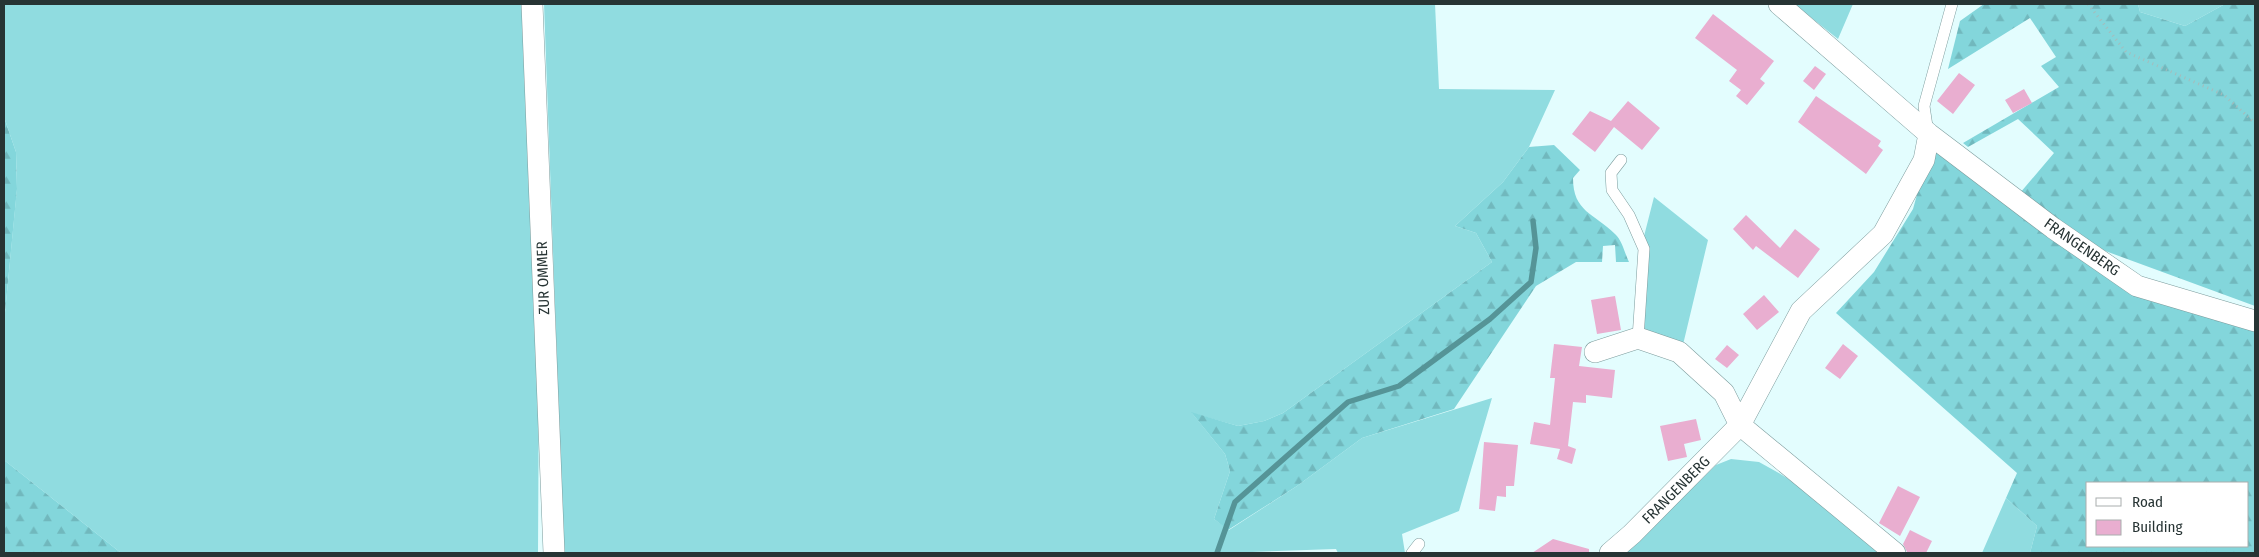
<svg xmlns="http://www.w3.org/2000/svg" width="2259" height="557" font-family="'Fira Sans Condensed',sans-serif">
	<style>
		.grass { fill: #90dce0 }
		.forest { fill: url(#forest-firs); fill-rule: evenodd }
		.lines { fill: none; stroke-linecap: round; stroke-linejoin: round }
		.stream { stroke: #559497; stroke-width: 5.5 }
		.building { fill: #e9aed0 }
		.service-casing { stroke: #7d9c9d; stroke-width: 12 }
		.minor-casing { stroke: #7d9c9d; stroke-width: 22 }
		.path { stroke: #a6bcbc; stroke-width: 3; stroke-dasharray: 1 4; stroke-linecap: butt }
		.service { stroke: #fff; stroke-width: 11 }
		.minor { stroke: #fff; stroke-width: 21 }
		.labels { text-anchor: middle; dominant-baseline: central; stroke-width: 5; stroke-linejoin: round; paint-order: stroke }
		.street-label { font-size: 15px; fill: #273434; stroke: #fff }
	</style>
	<defs>
		<pattern id="forest-firs" width="22" height="20" patternUnits="userSpaceOnUse" patternTransform="scale(1.25)"><rect width="22" height="20" fill="#83d6db"/><path d="M5 1l3.5 6h-7zM16 11l3.5 6h-7z" fill="#71b8bd"/></pattern>
	</defs>
	<rect width="100%" height="100%" fill="#e3fdfe"/>
	<!-- grass -->
	<path class="grass" d="M4 4H530L539 362 538 553H121L4 460V323L17 188 16 152 4 117Z
		M544 4H1435L1439 89 1555 90 1529 147 1503 182 1455 226 1476 233 1492 262 1283 413 1264 421 1238 426 1192 413 1225 454 1230 471 1214 519 1229 530 1297 486 1362 438 1492 398 1459 511 1402 534 1405 553H1338L1336 549 1252 552V553H556L557 361Z
		M1794 4H1853L1838 39Z
		M2138 4H2225L2185 26 2140 12Z
		M1654 197 1708 240 1682 349 1636 333 1641 248Z
		M1731 459 1759 462 1777 472 1811 493 1889 553H1626L1716 465Z
		M2006 498 2037 526 2030 553H1982Z"/>
	<!-- forest -->
	<path class="forest" d="M1984 4H2138L2140 12 2185 26 2225 4H2255V306L2089 245 2020 193 2054 153 2018 119 1968 147 1963 143 2059 87 2041 66 2056 57 2030 18 1948 69 1960 21Z
		M4 117 16 152 17 189 4 323Z
		M1554 145 1580 170 1573 178C1573 212 1594 213 1615 234 1622 240 1625 254 1629 262H1616L1615 245 1603 246 1602 262H1576L1536 286 1454 409 1362 438 1297 486 1228 530 1214 519 1230 471 1225 454 1191 412 1238 426 1264 421 1283 413 1492 262 1476 233 1455 226 1503 182 1529 147Z
		M1941 149 2084 257 2255 320V553H2030L2037 526 2006 498 2017 473 1836 313 1874 272 1913 209 1918 191 1922 162ZM2088 483H2248V546H2088Z
		M4 460 121 553H4Z"/>
	<g class="lines">
		<!-- stream -->
		<path class="stream" d="M1217 553 1235 502 1348 402 1399 386 1490 319 1531 282 1536 248 1533 221"/>
	</g>
	<!-- building -->
	<path class="building" d="M1713 14 1774 61 1760 79 1765 83 1747 105 1736 96 1741 90 1729 81 1737 70 1695 38Z
		M1815 66 1826 74 1814 90 1803 81Z
		M1959 73 1975 85 1953 114 1937 101Z
		M2024 89 2032 103 2013 113 2005 100Z
		M1816 96 1881 141 1878 146 1883 150 1866 174 1798 122Z
		M1628 101 1660 128 1642 150 1614 127 1595 152 1572 134 1590 111 1611 121Z
		M1746 215 1780 248 1795 229 1820 249 1798 278 1756 246 1753 250 1733 229Z
		M1764 295 1779 312 1757 330 1743 314Z
		M1615 296 1621 330 1597 334 1591 300Z
		M1554 344 1582 347 1579 366 1615 370 1612 398 1586 395V403L1573 402 1568 446 1576 449 1572 464 1557 459 1560 449 1530 444 1534 422 1550 425 1555 378H1550Z
		M1843 344 1858 356 1840 379 1825 368Z
		M1727 345 1739 355 1727 368 1715 359Z
		M1696 419 1701 440 1684 444 1687 457 1668 461 1660 426Z
		M1484 442 1518 445 1514 486H1506V497L1497 496 1495 511 1479 509Z
		M1898 486 1920 497 1900 536 1879 523Z
		M1910 530 1932 541 1926 553 1907 552 1903 544Z
		M1553 539 1589 549V553H1532Z"/>
	<g class="lines">
		<defs>
			<path id="service" d="M1928 133 1924 106 1952 4
				M1621 160 1611 173 1612 190 1629 215 1644 249 1638 338
				M1412 553 1419 544"/>
			<path id="minor" d="M532 4 554 553
				M1779 4 1929 134 2053 228 2137 286 2255 321
				M1595 352 1638 338 1679 352 1724 393 1740 425 1895 553
				M1610 553 1632 534 1740 425 1801 311 1883 234 1924 160 1929 134"/>
		</defs>
		<!-- service casing -->
		<use href="#service" class="service-casing"/>
		<!-- minor casing -->
		<use href="#minor" class="minor-casing"/>
		<!-- path -->
		<path class="path" d="M2088 4 2126 52 2224 95 2255 123"/>
		<!-- service -->
		<use href="#service" class="service"/>
		<!-- minor -->
		<use href="#minor" class="minor"/>
	</g>
	<g class="labels">
		<!-- street labels -->
		<g class="street-label">
			<text transform="translate(2082 247) rotate(35)">FRANGENBERG</text>
			<text transform="translate(543 278) rotate(-92)">ZUR OMMER</text>
			<text transform="translate(1676 490) rotate(-45)">FRANGENBERG</text>
		</g>
	</g>
	<!-- border -->
	<rect width="2259" height="557" fill="none" stroke="#273434" stroke-width="10"/>
	<!-- legend -->
	<rect x="2086" y="482" width="162" height="65" fill="#ffffff" stroke="#a9aeae"/>
	<rect x="2096" y="498" width="25" height="8" fill="#ffffff" stroke="#a9aeae"/>
	<text x="2132" y="507" font-size="15" fill="#273434">Road</text>
	<rect x="2096" y="520" width="25" height="15" fill="#e9aed0" stroke="#a9aeae"/>
	<text x="2132" y="532" font-size="15" fill="#273434">Building</text>
</svg>
